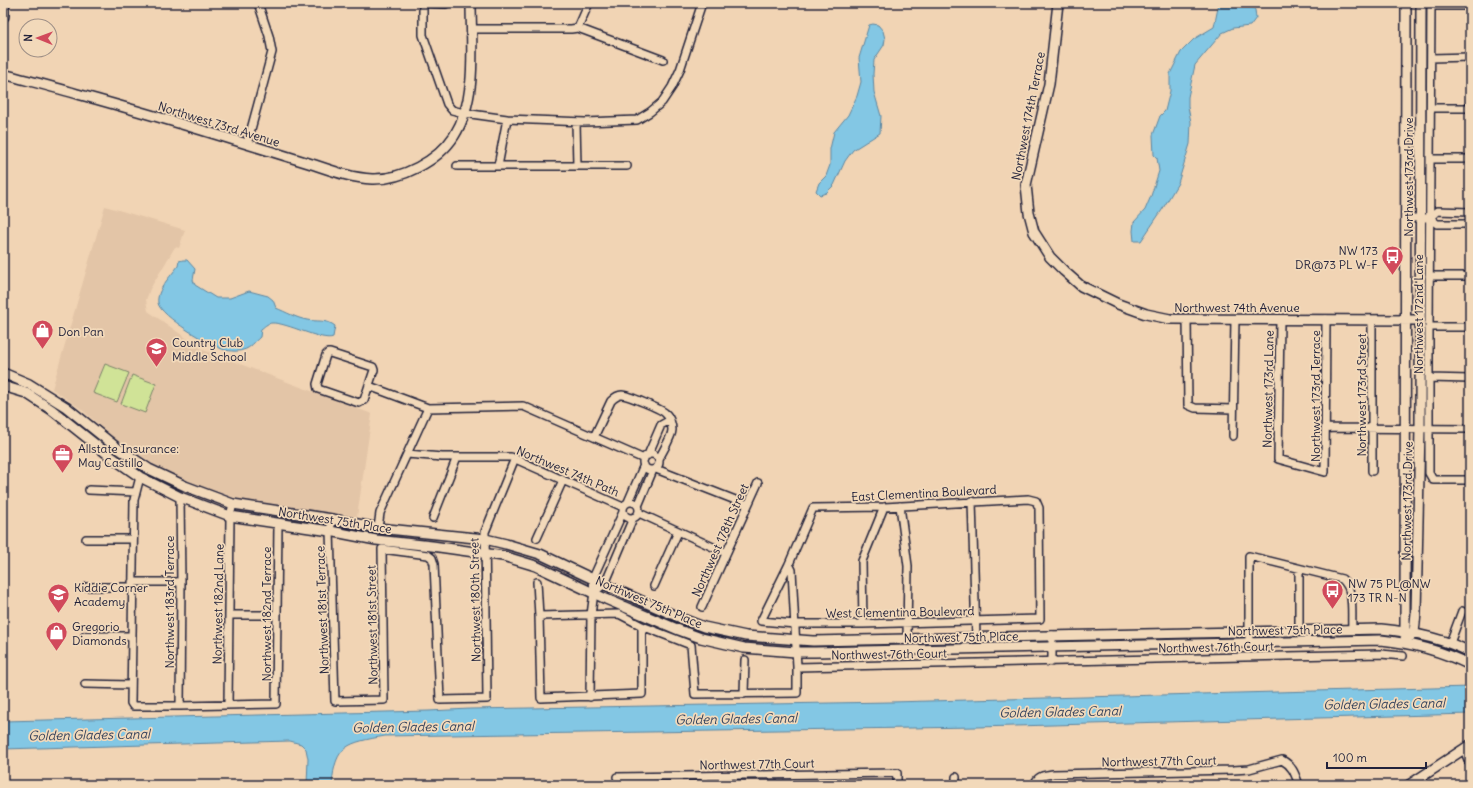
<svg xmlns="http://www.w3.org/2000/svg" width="1473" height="788" font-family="Delius,sans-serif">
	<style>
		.built { fill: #e3c5a7 }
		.green { fill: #d0e397; stroke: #798269 }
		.water { fill: #83c7e4; stroke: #5c85a0 }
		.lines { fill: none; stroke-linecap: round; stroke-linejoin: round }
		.minor-casing { stroke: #22223b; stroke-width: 10 }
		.tertiary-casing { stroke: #22223b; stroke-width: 12 }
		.primary-casing { stroke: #22223b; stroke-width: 14 }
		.minor { stroke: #f2d9ba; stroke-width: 7 }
		.tertiary { stroke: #f2d9ba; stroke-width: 9 }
		.primary { stroke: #f2d9ba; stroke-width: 11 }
		.labels { text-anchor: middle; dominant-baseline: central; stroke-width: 3.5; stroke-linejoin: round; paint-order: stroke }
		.street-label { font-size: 12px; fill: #22223b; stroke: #f2d9ba }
		.poi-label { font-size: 12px; fill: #22223b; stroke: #f2d9ba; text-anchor: start }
		.water-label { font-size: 13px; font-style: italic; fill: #35435d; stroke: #f2d9ba }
	</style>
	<rect width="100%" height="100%" fill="#f1d4b4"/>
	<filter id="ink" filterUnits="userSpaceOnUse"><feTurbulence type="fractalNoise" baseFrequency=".025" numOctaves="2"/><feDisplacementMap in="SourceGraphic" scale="8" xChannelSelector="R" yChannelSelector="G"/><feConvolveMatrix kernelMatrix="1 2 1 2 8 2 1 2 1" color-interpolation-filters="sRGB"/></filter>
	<g filter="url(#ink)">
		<!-- built -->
		<path class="built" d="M105 206 185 230 179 248 175 247 150 289 146 300 148 311 203 350 372 414 357 517 274 507 233 497 187 481 157 466 114 438 80 408 52 389Z"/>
		<!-- green -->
		<path class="green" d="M105 364 129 373 117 402 93 393Z
			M132 375 156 384 145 413 121 404Z"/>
		<!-- water -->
		<path class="water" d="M1219 3H1251L1255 10 1256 18 1250 26 1233 28 1222 33 1195 65 1188 97V107L1191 122 1190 144 1178 183 1162 210 1141 241H1134L1133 231 1134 222 1145 210 1151 196 1159 171 1157 158 1154 155 1153 135 1160 116 1165 111 1170 91V74L1181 52 1194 39 1214 27Z
			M873 24 878 25 883 31 885 39 884 45 874 60 873 74 874 92 881 116 880 133 853 150 845 161 834 185 826 193 820 195 816 191 819 183 826 176 830 165V149L834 132 848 115 857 96 861 82 859 58 869 25Z
			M183 260H187L195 269 193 280 195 285 216 298H230L249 291 268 296 273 300 276 308C286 312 296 318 307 320 316 322 327 319 335 326L333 337C323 342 286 322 272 323 267 323 264 327 261 329L260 337C254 342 251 348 243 350 238 352 230 351 225 350 211 346 160 316 158 303 156 290 171 276 178 266L179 261Z
			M1470 687V714L977 727 385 736C348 743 335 744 332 785H307L308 759 306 749 301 744 290 741 3 749V721L429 711 470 709 891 702Z"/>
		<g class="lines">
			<defs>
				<path id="minor" d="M446 3V4L423 3V35L447 104 452 110 464 113 507 119 585 122 637 120 650 112 662 102 672 87 680 70 702 3
					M1431 3 1429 327V473L1433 480H1470
					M1431 6H1470
					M578 28 663 60
					M471 29H571L578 28 589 3
					M1431 58 1470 57
					M1431 108H1470
					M576 122 577 166
					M247 144 272 52 269 36 258 3
					M1430 159H1470
					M457 166H627
					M498 166 507 119
					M1405 218H1430L1437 211 1470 212
					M1430 218 1437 224H1470
					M1429 276H1470
					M1187 319 1188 405 1195 408 1233 409
					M1280 319 1278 459 1325 472 1326 319
					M1372 320V471
					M1429 327H1470
					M328 353H330L373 367 374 370 364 400 359 403 318 389 317 384 326 355Z
					M1429 378 1470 379
					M369 386 428 408 523 406 644 459
					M1326 428 1470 429
					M1233 436 1235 319
					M594 437 611 401C614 398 617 395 622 395 627 395 661 409 665 413 670 417 672 425 672 430 672 437 662 452 659 459
					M643 462a8 8 0 1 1 16 0a8 8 0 1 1-16 0Z
					M407 454 442 457H511L623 507
					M648 455 661 425 670 420
					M656 469 748 505
					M140 477 134 500 131 703 133 706H180L276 704 278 524
					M89 490 136 492
					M1028 499 1036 501 1039 508 1040 619 863 624H795L761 621 789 564 813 508 884 507Z
					M972 501 976 637
					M623 510a8 8 0 1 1 16 0a8 8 0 1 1-16 0Z
					M628 502 644 465
					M638 506 653 470
					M900 506 908 566 907 638
					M639 513 726 553
					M433 518 457 457
					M332 519 330 531 335 701 384 700 382 549 428 555 432 558 434 564 440 700 487 699 485 532 515 458
					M378 528 380 513 428 408
					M537 538 563 480
					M86 539H133
					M132 582H181
					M537 582 539 616 541 698 642 694V626
					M654 586 678 532
					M87 587H132
					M594 592 605 584 633 518
					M702 607 758 483
					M230 615H277
					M539 616 619 614 642 626 691 645 695 694 797 693V667L792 570 789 564
					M863 624 862 561 884 507
					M1299 630V569
					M1052 635V662
					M85 636H131
					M1249 643V556L1342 579C1355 590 1351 613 1352 628
					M1450 643 1462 611
					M797 667 1381 654 1403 656
					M85 684 131 685
					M744 694 745 660
					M590 697 591 615 594 592 593 578 623 512
					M228 705 230 516 233 504
					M180 706 181 582 180 497
					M617 777 897 773V785
					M543 785H551
					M704 785 705 776
					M956 785V777
					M1034 785C1038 775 1043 776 1053 774L1233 770 1249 769 1282 760C1293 766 1295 774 1299 785"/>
				<path id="tertiary" d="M1058 3 1049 84 1026 185 1029 213 1034 232 1050 257 1064 271 1081 286 1118 304 1146 314 1170 319 1420 320
					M3 74C29 81 55 87 81 95 136 110 192 127 247 144 269 151 292 158 315 165 333 171 352 178 372 179 401 180 438 161 454 136 478 98 471 46 471 3
					M3 373 29 384 66 407 116 447 149 469 185 486 233 504 332 519 378 528 485 539 506 544 540 554 612 588 683 619 704 627 746 636 813 641 1381 629C1412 632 1442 638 1470 652
					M3 386 26 393 52 410 110 456 140 477 180 497 230 516 330 531 376 540 432 546 503 556 536 566 606 599 679 630 701 638 744 648 796 652H815L1381 640C1412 643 1442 651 1470 665
					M1405 636 1406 3
					M1411 636 1414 633 1416 613 1420 428 1421 3
					M1465 749 1470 762
					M1409 785 1470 745"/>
				<path id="primary" d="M3 16V3"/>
			</defs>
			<!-- minor casing -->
			<use href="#minor" class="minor-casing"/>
			<!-- tertiary casing -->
			<use href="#tertiary" class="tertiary-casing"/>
			<!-- primary casing -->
			<use href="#primary" class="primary-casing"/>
			<!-- minor -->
			<use href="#minor" class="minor"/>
			<!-- tertiary -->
			<use href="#tertiary" class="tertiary"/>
			<!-- primary -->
			<use href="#primary" class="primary"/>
		</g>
	</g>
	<!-- icons -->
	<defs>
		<symbol id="bus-pin" viewBox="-11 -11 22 30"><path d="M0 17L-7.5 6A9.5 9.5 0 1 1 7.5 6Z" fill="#d1495b" stroke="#f2d9ba"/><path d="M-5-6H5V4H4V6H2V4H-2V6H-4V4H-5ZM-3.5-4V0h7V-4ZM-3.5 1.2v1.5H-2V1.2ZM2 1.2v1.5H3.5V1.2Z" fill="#fff"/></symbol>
		<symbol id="shop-pin" viewBox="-11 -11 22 30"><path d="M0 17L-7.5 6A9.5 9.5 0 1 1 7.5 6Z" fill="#d1495b" stroke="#f2d9ba"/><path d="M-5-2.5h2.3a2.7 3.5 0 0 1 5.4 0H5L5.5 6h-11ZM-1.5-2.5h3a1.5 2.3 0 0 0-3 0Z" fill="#fff"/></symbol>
		<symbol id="school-pin" viewBox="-11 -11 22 30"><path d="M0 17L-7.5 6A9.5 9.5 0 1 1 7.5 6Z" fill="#d1495b" stroke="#f2d9ba"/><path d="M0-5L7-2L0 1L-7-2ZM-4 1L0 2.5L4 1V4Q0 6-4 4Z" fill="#fff"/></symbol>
		<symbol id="office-pin" viewBox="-11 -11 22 30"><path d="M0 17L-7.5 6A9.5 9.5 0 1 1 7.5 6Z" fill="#d1495b" stroke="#f2d9ba"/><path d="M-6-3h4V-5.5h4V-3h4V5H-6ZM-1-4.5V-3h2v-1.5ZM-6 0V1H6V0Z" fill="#fff"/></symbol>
	</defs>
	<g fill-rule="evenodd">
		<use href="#bus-pin" x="1380" y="244" width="25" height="34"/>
		<use href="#shop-pin" x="30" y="318" width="25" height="34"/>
		<use href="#school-pin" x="144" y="336" width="25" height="34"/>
		<use href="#office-pin" x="50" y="442" width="25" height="34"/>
		<use href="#bus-pin" x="1320" y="578" width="25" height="34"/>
		<use href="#school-pin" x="46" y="582" width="25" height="34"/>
		<use href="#shop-pin" x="44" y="620" width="25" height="34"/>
	</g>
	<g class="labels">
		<!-- street labels -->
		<g class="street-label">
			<text transform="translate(1028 116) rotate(-79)">Northwest 174th Terrace</text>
			<text transform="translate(219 124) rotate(17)">Northwest 73rd Avenue</text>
			<text transform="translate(1408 177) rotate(-90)">Northwest 173rd Drive</text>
			<text x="1237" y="307">Northwest 74th Avenue</text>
			<text transform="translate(1418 314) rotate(-90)">Northwest 172nd Lane</text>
			<text transform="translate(1268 389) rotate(-89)">Northwest 173rd Lane</text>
			<text transform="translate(1361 395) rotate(-90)">Northwest 173rd Street</text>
			<text transform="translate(1315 396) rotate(-90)">Northwest 173rd Terrace</text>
			<text transform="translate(568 471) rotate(23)">Northwest 74th Path</text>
			<text transform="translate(924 493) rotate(-3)">East Clementina Boulevard</text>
			<text transform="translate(1407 501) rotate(-89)">Northwest 173rd Drive</text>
			<text transform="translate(335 520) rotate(9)">Northwest 75th Place</text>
			<text transform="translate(720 540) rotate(-66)">Northwest 178th Street</text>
			<text transform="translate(475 600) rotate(-91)">Northwest 180th Street</text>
			<text transform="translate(169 602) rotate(-90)">Northwest 183rd Terrace</text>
			<text transform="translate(649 602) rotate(23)">Northwest 75th Place</text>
			<text transform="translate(218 604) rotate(-89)">Northwest 182nd Lane</text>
			<text transform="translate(322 610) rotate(-92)">Northwest 181st Terrace</text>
			<text transform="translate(900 612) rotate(-1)">West Clementina Boulevard</text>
			<text transform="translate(266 614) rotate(-90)">Northwest 182nd Terrace</text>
			<text transform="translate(372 625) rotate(-91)">Northwest 181st Street</text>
			<text transform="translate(1285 630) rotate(-1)">Northwest 75th Place</text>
			<text transform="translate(961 637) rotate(-1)">Northwest 75th Place</text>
			<text transform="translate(1216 647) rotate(-1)">Northwest 76th Court</text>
			<text transform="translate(889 654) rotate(-1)">Northwest 76th Court</text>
			<text transform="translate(1159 761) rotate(-1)">Northwest 77th Court</text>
			<text transform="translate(757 764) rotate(-1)">Northwest 77th Court</text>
		</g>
		<!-- poi labels -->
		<g class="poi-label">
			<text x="1378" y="250" text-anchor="end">NW 173<tspan x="1378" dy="14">DR@73 PL W-F</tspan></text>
			<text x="58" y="331">Don Pan</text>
			<text x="172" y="342">Country Club<tspan x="172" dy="14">Middle School</tspan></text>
			<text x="78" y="448">Allstate Insurance:<tspan x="78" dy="14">May Castillo</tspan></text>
			<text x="1348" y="583">NW 75 PL@NW<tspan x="1348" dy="14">173 TR N-N</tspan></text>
			<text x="74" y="587">Kiddie Corner<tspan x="74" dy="14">Academy</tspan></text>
			<text x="72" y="626">Gregorio<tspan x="72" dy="14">Diamonds</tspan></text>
		</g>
		<!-- water labels -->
		<g class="water-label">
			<text transform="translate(1384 704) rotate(-1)">Golden Glades Canal</text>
			<text transform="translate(1060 712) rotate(-1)">Golden Glades Canal</text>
			<text transform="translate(736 719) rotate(-1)">Golden Glades Canal</text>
			<text transform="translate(413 727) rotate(-1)">Golden Glades Canal</text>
			<text transform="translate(89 735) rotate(-1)">Golden Glades Canal</text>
		</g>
	</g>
	<!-- margin -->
	<rect width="1473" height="788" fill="none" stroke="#f2d9ba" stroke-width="16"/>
	<rect x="8" y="8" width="1457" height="772" fill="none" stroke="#22223b" stroke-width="1.5" filter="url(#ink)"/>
	<!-- north arrow -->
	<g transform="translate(38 38) rotate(271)"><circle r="19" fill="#f2d9ba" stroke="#9f9087"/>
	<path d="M0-3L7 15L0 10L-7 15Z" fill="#d1495b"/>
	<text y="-6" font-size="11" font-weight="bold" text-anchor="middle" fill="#22223b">N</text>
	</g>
	<!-- scale -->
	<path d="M1327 762v6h99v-6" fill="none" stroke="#22223b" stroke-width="2"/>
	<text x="1333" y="762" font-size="12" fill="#22223b" stroke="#f2d9ba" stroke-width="3" paint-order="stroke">100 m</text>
</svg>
